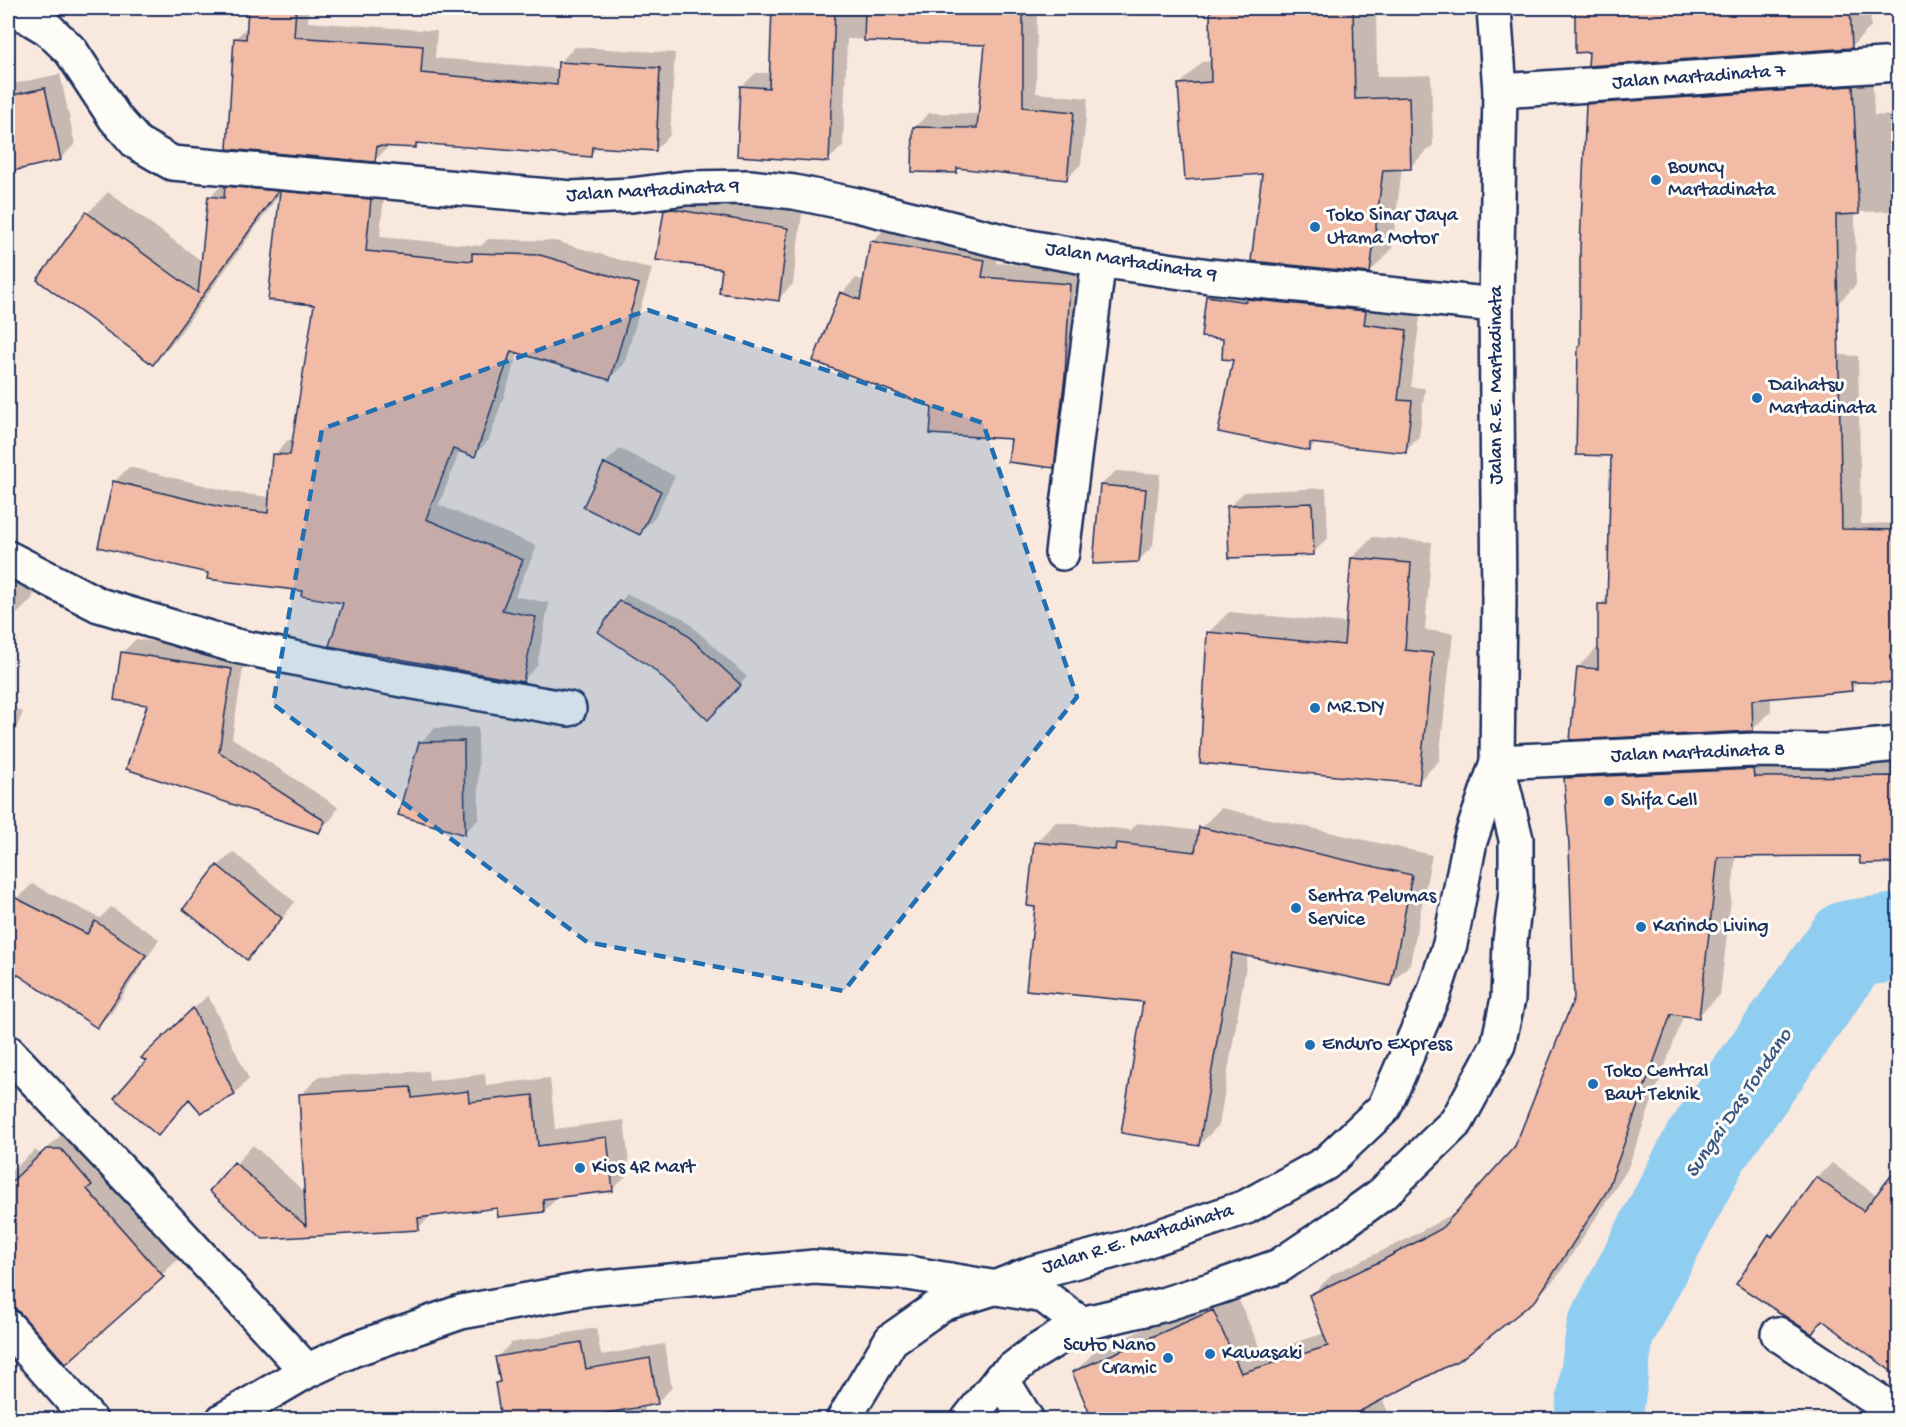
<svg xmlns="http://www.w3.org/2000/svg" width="1906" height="1427" font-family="'Gochi Hand',sans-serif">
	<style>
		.shadow { fill: #0003 }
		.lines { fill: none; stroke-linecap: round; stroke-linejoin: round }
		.river { stroke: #8fcef0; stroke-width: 88 }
		.building { fill: #f1bba5; stroke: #1b2f5e; stroke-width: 1.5 }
		.street-casing { stroke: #1b2f5e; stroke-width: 38 }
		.highway-casing { stroke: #1b2f5e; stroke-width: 38 }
		.street { stroke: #fdfcf7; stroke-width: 33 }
		.highway { stroke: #fdfcf7; stroke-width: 33 }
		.marked { fill: #1f6fb2; fill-opacity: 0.2; stroke: #1f6fb2; stroke-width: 4.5; stroke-dasharray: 12 8; stroke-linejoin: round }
		.poi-dot { fill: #1f6fb2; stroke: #fdfcf7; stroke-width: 2 }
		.labels { text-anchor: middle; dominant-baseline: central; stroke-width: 6; stroke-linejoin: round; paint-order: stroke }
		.street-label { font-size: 20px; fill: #1b2f5e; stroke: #fdfcf7 }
		.poi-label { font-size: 20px; fill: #1b2f5e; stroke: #fdfcf7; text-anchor: start }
		.water-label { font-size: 21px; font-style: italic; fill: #385782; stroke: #fdfcf7 }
	</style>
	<rect width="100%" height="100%" fill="#f9e8de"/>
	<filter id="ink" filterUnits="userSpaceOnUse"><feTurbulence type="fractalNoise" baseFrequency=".0167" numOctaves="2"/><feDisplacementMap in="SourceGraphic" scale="12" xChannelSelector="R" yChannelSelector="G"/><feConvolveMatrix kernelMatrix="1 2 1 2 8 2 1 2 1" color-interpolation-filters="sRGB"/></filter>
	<g filter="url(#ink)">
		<!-- shadow -->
		<path class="shadow" d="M249 8H309L308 22 437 31 435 58 559 69 560 62 575 47 675 53 670 135 655 150 599 146 590 155 421 142 415 147 390 145 375 160 235 39 248 26Z
			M773 8H1037L1036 93 1088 98 1081 164 1067 178 961 167 956 171 914 128 929 113 980 114 987 44 847 39 843 146 828 160 741 87 756 73H771Z
			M1211 8H1376L1377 77 1431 75 1433 145 1410 167H1402L1392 249 1370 272 1263 172 1179 85 1202 62 1212 61Z
			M1576 8H1872L1870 10 1871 27 1851 47 1577 52Z
			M1872 67 1874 115 1898 116V211L1855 212 1856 285 1837 304 1677 343 1858 356 1861 524 1898 523V682L1859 681 1851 689 1771 696V711L1752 730 1578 667 1597 648 1599 649 1600 605 1609 596 1612 454 1582 344 1588 105 1607 85Z
			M60 74 75 144 60 159 8 170V85Z
			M230 177 385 185 380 237 481 246 488 239 555 241 652 269 624 364 609 379 519 352 489 440 474 455 460 450 439 505 537 546 515 596 549 603 537 666 523 680 345 602 304 589 210 572 114 482 129 467 236 493 270 497 274 455 288 440H294L316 304 281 192 173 343 153 363 39 280 88 213 108 192 203 262 210 197Z
			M689 194 802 213 793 284 778 299 724 268 665 210 680 195Z
			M886 227 999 246 996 263 1084 269 1068 451 1053 466 1013 438 933 406 842 293 856 278 865 281 872 242Z
			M1222 283 1379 297 1377 311 1420 317 1411 387 1425 388 1419 437 1406 451 1317 442 1310 449 1235 359 1208 297Z
			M620 449 675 476 654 519 639 533 585 506 605 463Z
			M1116 471 1160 474 1153 546 1138 561 1101 485Z
			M1326 488 1328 538 1313 553 1229 507 1244 492Z
			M1373 537 1432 542 1425 630 1453 633 1439 761 1418 782 1208 633 1229 612 1347 623 1352 558Z
			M8 554 41 574 32 599 17 614 8 610Z
			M627 594 683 618 747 677 708 718 620 602Z
			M136 639 245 656 232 738 338 807 333 817 319 831 149 704 122 653Z
			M8 705 23 712 8 748Z
			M478 727 479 819 464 833 420 743 435 728Z
			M1898 755V862L1861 855 1736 856 1720 995 1698 1016 1684 1014 1627 1170 1557 1277 1535 1299 1382 1398 1391 1420H1094L1074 1373 1095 1351 1234 1289 1262 1353 1325 1333 1311 1295 1333 1274 1403 1241 1460 1210 1516 1147 1575 999 1571 846 1565 778 1587 757Z
			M1221 808 1432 855 1410 964 1390 984 1248 954 1219 1125 1199 1145 1145 1001 1037 905 1036 842 1056 822 1131 830 1137 823 1200 831 1201 828Z
			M233 852 295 902 262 944 247 958 218 866Z
			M32 884 100 918 111 907 159 939 112 1012 97 1026 20 975 8 968V918L17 899Z
			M208 995 249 1079 234 1094 190 1098 157 1134 148 1061 158 1043Z
			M428 1071 429 1081 485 1074 486 1085 550 1078 555 1129 624 1120 630 1172 612 1190 559 1196 544 1211 498 1207 432 1215 418 1228 263 1238 211 1191 253 1145 306 1193 301 1095 318 1077Z
			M66 1130 182 1256 66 1362 8 1299V1291L20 1278 8 1264V1174L35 1150 41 1155Z
			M1832 1163 1877 1196 1898 1169V1379L1888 1372 1890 1369 1824 1319 1815 1328 1770 1235 1786 1221 1817 1178Z
			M596 1328 601 1355 664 1344 672 1388 657 1402 644 1405V1420H503L496 1383 501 1379 496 1358 511 1343Z"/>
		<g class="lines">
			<!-- river -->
			<path class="river" d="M1598 1420 1610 1331 1705 1148 1850 944 1898 937"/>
		</g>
		<!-- building -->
		<path class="building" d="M248 8H296L294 37 423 46 421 73 557 85 558 62 660 68 656 151 592 147 591 157 416 143V148L377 146 375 162 227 149 234 38 246 39Z
			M772 8H835L829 162 737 156 740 86 769 88Z
			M865 8H1023V107L1074 112 1067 180 957 168V173L912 172 913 127 977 128 985 45 864 41Z
			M1210 8H1353L1355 99 1409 97 1411 169 1383 170 1370 273 1251 261 1262 174 1185 180 1178 84 1211 82Z
			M1575 8H1850L1852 48 1588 66 1589 52 1575 53Z
			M1853 86 1859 214 1836 215 1842 529 1899 530V683L1851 682 1852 691 1752 700 1753 731 1570 740 1577 667 1598 669V604H1607L1611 456 1576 455 1578 346H1580V247L1586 104Z
			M45 88 61 160 8 172V96Z
			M225 186 278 191 153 365 37 280 86 212 198 293 208 196 224 198Z
			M280 191 371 199 366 251 472 261V253L540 255 639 284 610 380 511 351 475 457 453 449 426 519 523 560 502 610 536 617 523 682 329 646 343 603 301 596 302 591 207 579 208 573 98 547 113 481 221 507 268 513 272 454 290 455 314 305 268 300Z
			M673 209 788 228 779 301 719 293 722 269 656 260 664 210Z
			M870 241 985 260 982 277 1070 284 1065 375 1054 468 1008 462 1011 439 930 434 932 407 813 361 840 292 860 300Z
			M1206 296 1246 302V299L1366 311 1364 324 1407 330 1398 400 1412 401 1406 453 1310 443V451L1218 432 1233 360 1222 359 1223 339 1201 337Z
			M604 463 661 491 640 535 583 507Z
			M1100 485 1146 489 1139 562 1093 564Z
			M1312 503 1314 555 1229 558 1227 506Z
			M1351 558 1411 563 1405 650 1433 653 1419 784 1200 763 1207 632 1344 645Z
			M619 601 676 625 741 685 708 720 652 668 598 632Z
			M121 652 232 669 219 752 325 821 319 833 126 769 147 705 114 700Z
			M464 741 465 835 398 815 419 742Z
			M1753 769 1754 777 1899 776V863L1860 864 1859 856 1718 857 1699 1018 1671 1014 1607 1191 1536 1300 1461 1359 1345 1419H1092L1072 1372 1213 1310 1241 1373 1328 1346 1309 1295 1379 1262 1441 1229 1515 1146 1574 998 1569 846 1564 778Z
			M1199 827 1412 875 1391 986 1232 953 1199 1146 1121 1133 1143 1002 1026 990 1035 907 1027 906 1034 842 1115 850 1116 843 1195 852Z
			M217 865 282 918 247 960 183 909Z
			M8 894 87 934 95 921 146 955 97 1028 20 976 8 970Z
			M193 1008 235 1095 201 1113 189 1099 158 1136 114 1098 146 1061 141 1058Z
			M411 1087 412 1098 468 1091 469 1102 533 1095 538 1146 607 1137 613 1191 543 1199 544 1212 498 1217 497 1208 418 1218 419 1230 263 1239 209 1191 234 1162 306 1226 299 1094Z
			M46 1149H61L92 1185 87 1189 164 1277 66 1364 22 1315 8 1301V1185Z
			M1899 1166V1377L1822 1320 1812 1334 1736 1284 1769 1234 1772 1237 1816 1177 1863 1211Z
			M581 1342 586 1369 650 1358 658 1404 573 1419H501L495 1383 500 1382 495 1357Z"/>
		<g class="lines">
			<defs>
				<path id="street" d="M13 8 47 28 71 51 115 118 137 143 172 163 572 198 631 195 686 188 749 187 794 192 857 205 1018 245 1112 262 1209 276 1496 305
					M1500 91 1898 64
					M1062 553 1099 259
					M8 558 99 605 236 646 391 678 569 709
					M1497 762 1754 750 1826 751 1898 744
					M8 1052 159 1211 307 1371
					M8 1327 90 1420
					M1778 1334 1898 1414
					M1001 1378 1027 1420
					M223 1420 307 1371 352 1350 461 1312 588 1289 814 1267 908 1273 1044 1296 1081 1324"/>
				<path id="highway" d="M843 1420 891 1340 942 1304 997 1287 1032 1273 1125 1248 1246 1207 1326 1163 1384 1108 1434 993 1450 944 1470 841 1497 762
					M968 1420 1001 1378 1032 1354 1081 1324 1162 1305 1216 1288 1279 1266 1331 1231 1382 1194 1457 1121 1498 1045 1508 999 1510 941 1516 892V839L1497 762 1499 598 1496 305 1500 91 1494 8"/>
			</defs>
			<!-- street casing -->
			<use href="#street" class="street-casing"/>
			<!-- highway casing -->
			<use href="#highway" class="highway-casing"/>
			<!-- street -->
			<use href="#street" class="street"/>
			<!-- highway -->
			<use href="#highway" class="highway"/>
		</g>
	</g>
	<!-- marked area -->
	<path class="marked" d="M648 310 983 423 1077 697 844 991 587 942 273 704 322 429Z"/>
	<!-- markers -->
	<g class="poi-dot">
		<circle cx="1656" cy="180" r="6"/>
		<circle cx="1315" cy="227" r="6"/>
		<circle cx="1757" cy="398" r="6"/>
		<circle cx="1315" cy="708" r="6"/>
		<circle cx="1609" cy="801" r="6"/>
		<circle cx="1296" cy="908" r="6"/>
		<circle cx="1641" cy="927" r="6"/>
		<circle cx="1310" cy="1045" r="6"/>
		<circle cx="1593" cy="1084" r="6"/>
		<circle cx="580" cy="1168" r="6"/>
		<circle cx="1210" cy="1354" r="6"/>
		<circle cx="1168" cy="1358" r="6"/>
	</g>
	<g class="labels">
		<!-- street labels -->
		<g class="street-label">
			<text transform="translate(1699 78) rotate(-4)">Jalan Martadinata 7</text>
			<text transform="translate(653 192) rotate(-3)">Jalan Martadinata 9</text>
			<text transform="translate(1131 263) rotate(9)">Jalan Martadinata 9</text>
			<text transform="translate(1497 385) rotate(-90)">Jalan R.E. Martadinata</text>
			<text transform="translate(1698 754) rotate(-2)">Jalan Martadinata 8</text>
			<text transform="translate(1138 1240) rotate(-17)">Jalan R.E. Martadinata</text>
		</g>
		<!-- poi labels -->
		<g class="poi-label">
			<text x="1668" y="168">Bouncy<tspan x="1668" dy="23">Martadinata</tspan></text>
			<text x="1327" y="216">Toko Sinar Jaya<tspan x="1327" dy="23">Utama Motor</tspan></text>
			<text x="1769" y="386">Daihatsu<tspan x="1769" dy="23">Martadinata</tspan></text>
			<text x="1327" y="708">MR.DIY</text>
			<text x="1621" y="801">Shifa Cell</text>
			<text x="1308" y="897">Sentra Pelumas<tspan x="1308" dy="23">Service</tspan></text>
			<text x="1653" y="927">Karindo Living</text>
			<text x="1322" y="1045">Enduro Express</text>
			<text x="1605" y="1072">Toko Central<tspan x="1605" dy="23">Baut Teknik</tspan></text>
			<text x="592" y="1168">Kios 4R Mart</text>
			<text x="1156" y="1346" text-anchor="end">Scuto Nano<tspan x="1156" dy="23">Cramic</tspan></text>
			<text x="1222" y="1354">Kawasaki</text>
		</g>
		<!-- water labels -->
		<g class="water-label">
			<text transform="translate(1740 1104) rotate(-56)">Sungai Das Tondano</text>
		</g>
	</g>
	<!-- margin -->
	<rect width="1906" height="1427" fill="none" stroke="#fdfcf7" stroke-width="30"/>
	<rect x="15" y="15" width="1876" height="1397" fill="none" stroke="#1b2f5e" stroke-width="2" filter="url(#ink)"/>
</svg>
